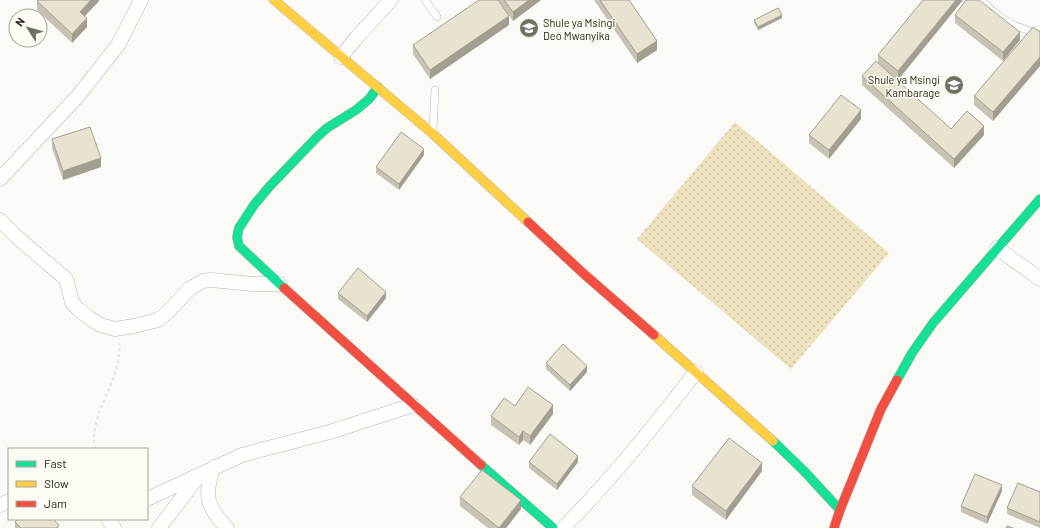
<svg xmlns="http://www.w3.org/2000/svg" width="1040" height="528" font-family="Barlow,sans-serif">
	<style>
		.park { fill: url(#park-dots) }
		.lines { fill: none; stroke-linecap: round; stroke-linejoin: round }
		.lane-casing { stroke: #b8b6ae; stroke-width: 8 }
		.street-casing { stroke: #b8b6ae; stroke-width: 15 }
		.fast-casing { stroke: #b8b6ae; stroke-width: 10 }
		.slow-casing { stroke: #b8b6ae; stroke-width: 10 }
		.jam-casing { stroke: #b8b6ae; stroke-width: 10 }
		.path { stroke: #e6e6e4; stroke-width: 2.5; stroke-dasharray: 3 3; stroke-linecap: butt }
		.lane { stroke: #fefefe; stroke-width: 7 }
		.street { stroke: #fefefe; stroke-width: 14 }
		.fast { stroke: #16e098; stroke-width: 9 }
		.slow { stroke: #ffcf43; stroke-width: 9 }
		.jam { stroke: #f24e42; stroke-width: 9 }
		.wall { fill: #c8c2b4 }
		.shaded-wall { fill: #a29e92 }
		.building { fill: #e8e2d1; stroke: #a29e92 }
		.labels { text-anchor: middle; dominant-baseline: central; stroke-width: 3; stroke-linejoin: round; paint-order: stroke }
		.poi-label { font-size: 11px; fill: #282517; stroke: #fdfbf4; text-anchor: start }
	</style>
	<defs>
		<pattern id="park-dots" width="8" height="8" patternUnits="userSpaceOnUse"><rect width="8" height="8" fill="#ece2bd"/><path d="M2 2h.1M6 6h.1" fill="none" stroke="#cac2a2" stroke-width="1.8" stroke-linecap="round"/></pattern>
	</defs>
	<rect width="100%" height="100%" fill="#fbfaf6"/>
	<!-- park -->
	<path class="park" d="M735 122 889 253 791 369 637 239Z"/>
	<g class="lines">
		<defs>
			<path id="lane" d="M425 0 437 17
				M981 0 995 13 1011 24 1040 35
				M433 130 435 90"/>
			<path id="street" d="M341 57 357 37 391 0
				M0 179 78 96 118 45 141 0
				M0 220 18 238 66 279 72 302 78 309 88 317 100 325 115 329 134 326 158 320 169 311 189 289 203 281 211 280 253 284H280
				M997 248 1040 279
				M214 467C203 495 207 507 227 528
				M147 499 242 455 333 431 413 405
				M0 505 9 501
				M108 519 114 528
				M159 528 198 477
				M563 528C611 480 654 426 696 372"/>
			<path id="fast" d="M284 288 239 246 237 237 239 228 254 205 269 187 317 137 327 128 356 110 369 99 378 87
				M897 380 912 353 933 323 1040 199
				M773 441 804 471 840 510
				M481 465 553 528"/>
			<path id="slow" d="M274 0 433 134 528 222
				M654 335 773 441"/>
			<path id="jam" d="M528 222 584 274 654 335
				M284 288 481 465
				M834 528 840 510 881 409 897 380"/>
		</defs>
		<!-- lane casing -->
		<use href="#lane" class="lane-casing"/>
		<!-- street casing -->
		<use href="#street" class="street-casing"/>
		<!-- fast casing -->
		<use href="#fast" class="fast-casing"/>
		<!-- slow casing -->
		<use href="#slow" class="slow-casing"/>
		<!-- jam casing -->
		<use href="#jam" class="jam-casing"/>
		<!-- path -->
		<path class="path" d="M95 449C88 411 123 381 119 343"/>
		<!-- lane -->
		<use href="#lane" class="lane"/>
		<!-- street -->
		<use href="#street" class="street"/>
		<!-- fast -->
		<use href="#fast" class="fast"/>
		<!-- slow -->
		<use href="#slow" class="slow"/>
		<!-- jam -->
		<use href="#jam" class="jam"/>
	</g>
	<!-- wall -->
	<path class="wall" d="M99 0V1L85 16 87 27 72 43 37 10V1Z
		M498 0H541L513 21Z
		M594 0H629L657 50 637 63Z
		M923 0 898 80 889 73 951 129 984 135 954 168 862 85V76L878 62V55Z
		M955 15 1020 40 1003 61 955 23Z
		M782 18 758 30 754 23V20Z
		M509 25 430 79 413 54V45Z
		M1040 32V66L993 121 974 105V96Z
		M861 119 829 159 809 143V135Z
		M52 139 101 167 63 180 52 148Z
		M424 155 399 190 376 173V167Z
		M338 293 386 298 367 322 338 299Z
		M546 363 587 372 570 391 546 369Z
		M515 406 553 414 530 445 523 440 519 445 491 425V416Z
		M529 462H578L557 490 529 468Z
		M762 471 726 520 692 495V486Z
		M1002 491 987 524 961 512V506Z
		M1040 492V528L1007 514V508Z
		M460 497 521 509 506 528H488L460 506Z
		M18 519H55L54 520 59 528H15V522Z"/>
	<!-- shaded-wall -->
	<path class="shaded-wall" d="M91 0H99V1L80 21V12Z
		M529 0H541L513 21V12Z
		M956 0H963L898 80V71Z
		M782 15V18L758 30V27Z
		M509 16V25L430 79V70Z
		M87 18V27L72 43V34Z
		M1020 32V40L1003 61V52Z
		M657 41V50L637 63V54Z
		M1040 57V66L993 121V112Z
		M861 110V119L829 159V150Z
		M984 126V135L954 168V159Z
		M424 149V155L399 190V184Z
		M101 158V167L63 180V171Z
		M386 292V298L367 322V316Z
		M587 366V372L570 391V385Z
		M553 405V414L530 445V436Z
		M523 431V440L519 445V437Z
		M578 456V462L557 490V484Z
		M762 463V471L726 520V511Z
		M1002 485V491L987 524V517Z
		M521 500V509L506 528H499Z"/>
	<!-- building -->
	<path class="building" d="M38 0H91L80 12 87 18 72 34 37 1Z
		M479 0H498L509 16 430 70 413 45Z
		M504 0H529L513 12Z
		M600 0H629L657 41 637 54Z
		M923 0H956L898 71 878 55Z
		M966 0H979L1020 32 1003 52 955 15Z
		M778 8 782 15 758 27 754 20Z
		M1033 27 1040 32V57L993 112 974 96Z
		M876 61 951 129 967 111 984 126 954 159 862 76Z
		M841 95 861 110 829 150 809 135Z
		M90 127 101 158 63 171 52 139Z
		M401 132 424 149 399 184 376 167Z
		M358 268 386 292 367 316 338 293Z
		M563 344 587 366 570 385 546 363Z
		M528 387 553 405 530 436 523 431 519 437 491 416 504 398 515 406Z
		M550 434 578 456 557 484 529 462Z
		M729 438 762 463 726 511 692 486Z
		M482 470 521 500 499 528 460 497Z
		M975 474 1002 485 987 517 961 506Z
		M1018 483 1040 492V522L1007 508Z
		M18 519H53L59 525 56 528H21L15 522Z
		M1007 526 1013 528H1006Z"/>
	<!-- icons -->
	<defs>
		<symbol id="school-disc" viewBox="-11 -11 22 22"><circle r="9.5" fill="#727065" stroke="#fdfbf4"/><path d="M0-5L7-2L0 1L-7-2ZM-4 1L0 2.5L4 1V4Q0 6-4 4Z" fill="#fff"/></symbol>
	</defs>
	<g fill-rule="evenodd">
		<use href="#school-disc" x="518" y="17" width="22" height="22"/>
		<use href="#school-disc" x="943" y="74" width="22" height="22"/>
	</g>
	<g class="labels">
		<!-- poi labels -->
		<g class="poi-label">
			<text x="543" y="22">Shule ya Msingi<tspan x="543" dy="13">Deo Mwanyika</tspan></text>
			<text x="940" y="79" text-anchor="end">Shule ya Msingi<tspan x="940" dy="13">Kambarage</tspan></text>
		</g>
	</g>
	<!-- legend -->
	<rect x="8" y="448" width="140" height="72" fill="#fdfbf4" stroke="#a8a59c"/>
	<rect x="16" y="461" width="20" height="6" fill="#16e098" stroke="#a8a59c"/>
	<text x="44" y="468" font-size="12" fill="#282517">Fast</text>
	<rect x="16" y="481" width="20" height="6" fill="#ffcf43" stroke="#a8a59c"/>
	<text x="44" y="488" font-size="12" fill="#282517">Slow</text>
	<rect x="16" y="501" width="20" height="6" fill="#f24e42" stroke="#a8a59c"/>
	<text x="44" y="508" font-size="12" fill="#282517">Jam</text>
	<!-- north arrow -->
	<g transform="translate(28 28) rotate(307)"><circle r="19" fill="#fdfbf4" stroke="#a8a59c"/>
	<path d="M0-3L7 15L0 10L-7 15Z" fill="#727065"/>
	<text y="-6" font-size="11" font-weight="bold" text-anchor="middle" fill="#282517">N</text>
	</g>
</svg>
